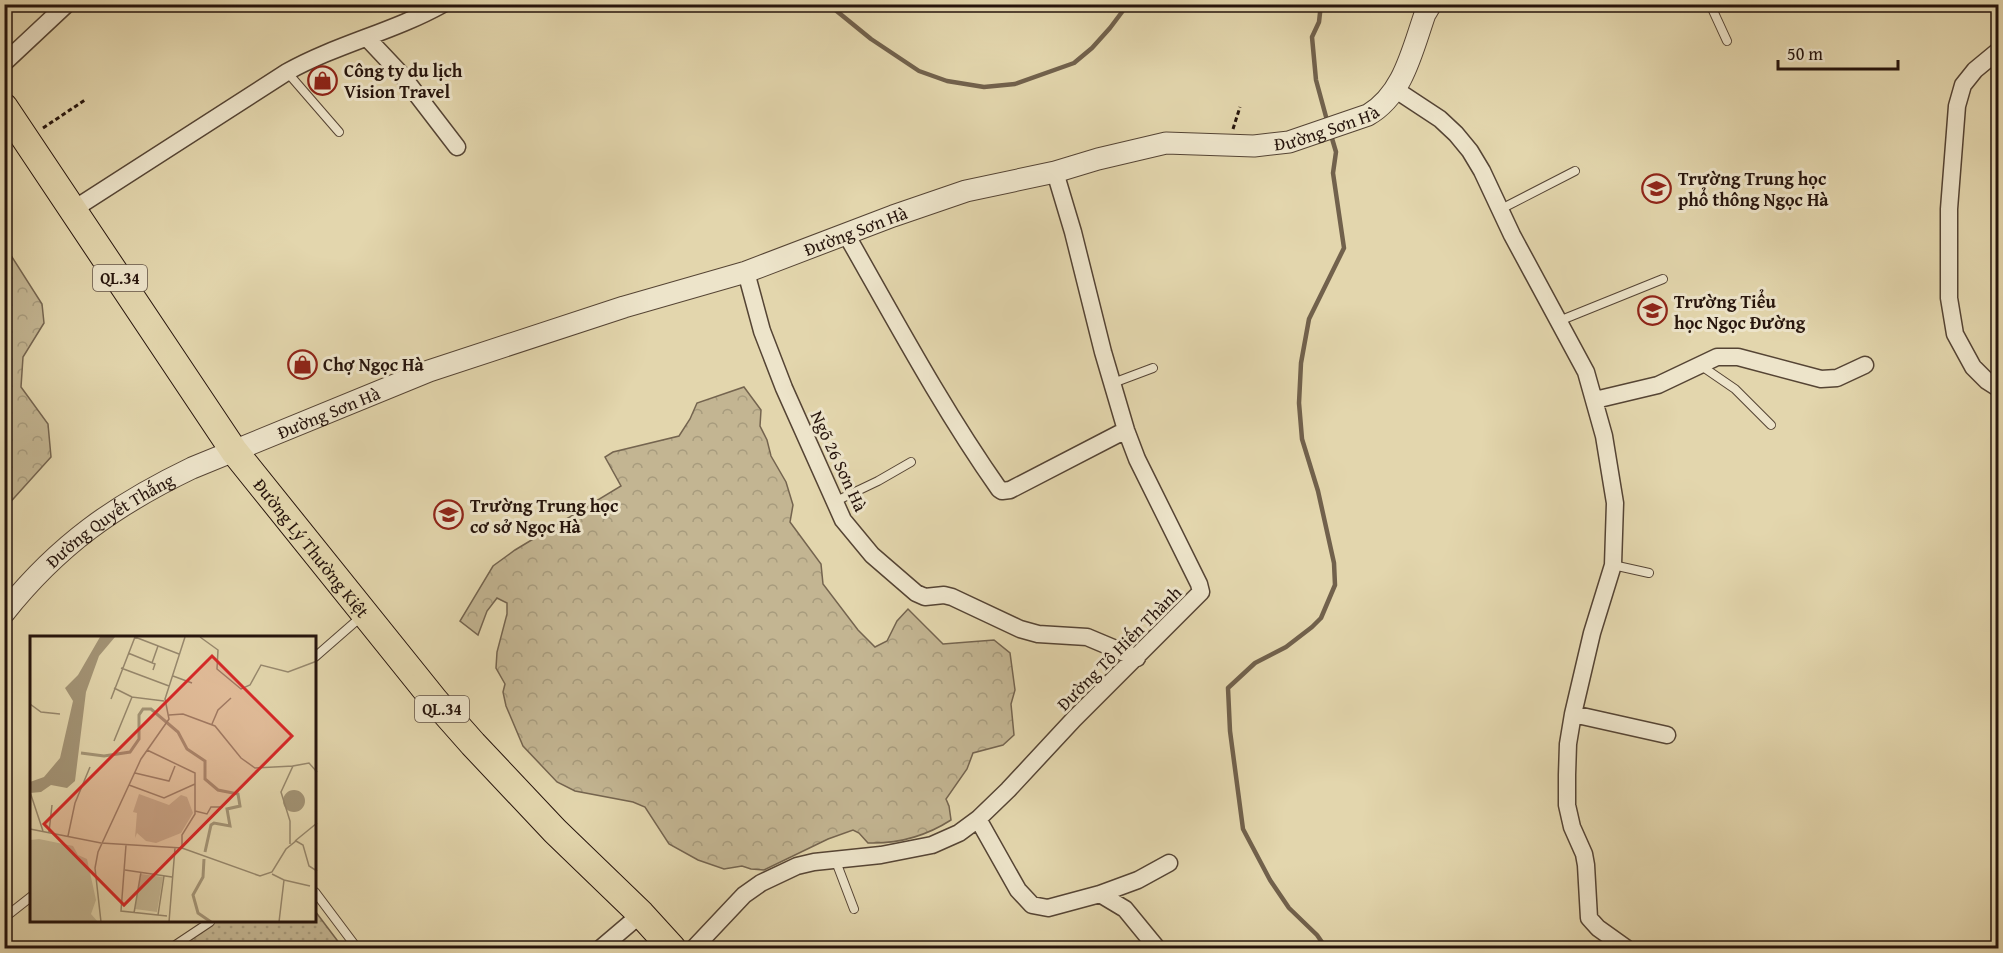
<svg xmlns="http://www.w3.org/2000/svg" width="2003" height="953" font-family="'Gentium Book Plus',serif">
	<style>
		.grass { fill: url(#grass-dots); stroke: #74644f; stroke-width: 1.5 }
		.forest { fill: url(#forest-crowns); stroke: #74644f; stroke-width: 1.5 }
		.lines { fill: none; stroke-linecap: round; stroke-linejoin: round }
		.stream { stroke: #71614c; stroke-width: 4.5 }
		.service-casing { stroke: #554434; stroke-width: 10 }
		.minor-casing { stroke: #554434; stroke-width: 19 }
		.tertiary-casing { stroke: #554434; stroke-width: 23 }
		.trunk-casing { stroke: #26140c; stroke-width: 29 }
		.path { stroke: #26140c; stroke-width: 3; stroke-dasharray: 4.5 3; stroke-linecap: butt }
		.service { stroke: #ede4ca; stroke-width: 8 }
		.minor { stroke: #ede4ca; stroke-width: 16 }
		.tertiary { stroke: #ede4ca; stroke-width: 21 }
		.trunk { stroke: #e3d6ad; stroke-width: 27 }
		.labels { text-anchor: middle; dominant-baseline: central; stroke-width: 6; stroke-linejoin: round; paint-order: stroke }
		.shield { fill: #ede4ca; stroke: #625245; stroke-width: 1.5 }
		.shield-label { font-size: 16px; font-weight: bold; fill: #26140c }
		.poi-label { font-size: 18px; font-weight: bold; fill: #26140c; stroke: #ede4ca; text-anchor: start }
		.street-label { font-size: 18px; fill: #26140c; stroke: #ede4ca }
		.inset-river { fill: none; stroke: #a39476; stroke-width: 3 }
		.inset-road { fill: none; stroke: #97886d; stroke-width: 1.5 }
		.view { fill: #d62828; fill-opacity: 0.15; stroke: #d62828; stroke-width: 3 }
		.inset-edge { fill: none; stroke: #26140c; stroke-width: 3 }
	</style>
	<defs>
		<pattern id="grass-dots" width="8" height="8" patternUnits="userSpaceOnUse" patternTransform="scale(1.5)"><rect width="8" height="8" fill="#c3b592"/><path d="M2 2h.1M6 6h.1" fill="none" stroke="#a79b7d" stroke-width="1.8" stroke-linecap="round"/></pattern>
		<pattern id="forest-crowns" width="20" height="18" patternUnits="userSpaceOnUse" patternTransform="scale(1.5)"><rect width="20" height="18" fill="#c3b592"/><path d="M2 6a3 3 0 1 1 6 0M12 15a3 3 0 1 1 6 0" fill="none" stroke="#a79b7d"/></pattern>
	</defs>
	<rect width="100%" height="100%" fill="#e3d6ad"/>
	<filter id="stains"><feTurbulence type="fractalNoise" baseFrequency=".00333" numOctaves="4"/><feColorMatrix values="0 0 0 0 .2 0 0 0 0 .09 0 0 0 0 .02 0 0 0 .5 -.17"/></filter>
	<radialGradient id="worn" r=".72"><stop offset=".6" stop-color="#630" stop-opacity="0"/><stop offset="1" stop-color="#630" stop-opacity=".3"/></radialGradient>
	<!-- grass -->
	<path class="grass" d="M315 911 343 948H178L215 922H315Z"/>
	<!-- forest -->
	<path class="forest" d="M5 246 42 304 44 323 23 357 21 387 48 424 51 457 5 508Z
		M744 387 761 410 760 426 767 440 771 456 786 482 793 505 790 522 821 564 823 584 858 630 875 647 887 641 897 621 908 609 943 644 994 640 1010 653 1015 690 1011 704 1014 735 1003 745 973 753 967 769 946 799 949 806 951 820C926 836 898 844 868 843L859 833 853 830 828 839 764 870 751 869 742 866 724 869 698 860 669 844 645 807 633 802 575 791 557 782 523 746 506 706 503 692 505 684 496 668 497 652 507 614V603L497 598 487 611 478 635 460 621 493 566 515 550 621 486 605 457 613 452 679 436 690 419 697 403Z"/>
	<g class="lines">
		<!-- stream -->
		<path class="stream" d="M828 4 871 39 919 71 947 81 984 87 1015 84 1074 63 1092 48 1110 28 1128 4
			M1321 4 1319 22 1312 37 1316 80 1328 124
			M1326 948 1317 935 1289 908 1270 880 1243 829 1230 731 1228 688 1255 663 1286 647 1312 627 1321 618 1335 585 1334 563 1318 491 1302 439 1299 403 1301 363 1309 319 1344 248 1333 173 1336 152 1331 135"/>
		<defs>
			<path id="service" d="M1710 4 1727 41
				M287 72 339 132
				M1501 209 1575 171
				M1559 321 1663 279
				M1700 365 1735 389 1771 425
				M1113 383 1153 368
				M834 502 878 481 911 462
				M1613 565 1649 573
				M315 657 362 616
				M835 859 854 909
				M315 892 357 948
				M4 918 32 896
				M171 948 210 922"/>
			<path id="minor" d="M367 38 401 74 457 147
				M1998 51 1975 70 1963 85 1957 106 1949 209V298L1955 334 1973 367 1987 381 1998 388
				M4 63 67 4
				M1396 90 1440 119 1456 134 1470 151 1482 171 1512 235 1586 372 1604 436 1615 503 1613 565 1592 633 1573 714 1568 744 1567 775V805L1572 827 1584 854 1586 865 1589 918 1598 928 1626 948
				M74 209 287 72C337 44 393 32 443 4
				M846 234C895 320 942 408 999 489L1002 491 1010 490 1126 430
				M746 272 762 331 784 388 843 520 872 555 916 593 925 597 944 595 952 597 1020 629 1038 634 1087 637 1137 658
				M1595 400 1658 385 1717 357H1738L1821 379 1837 378 1865 365
				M1573 714 1667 735
				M978 819 1018 890 1032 905 1048 908 1100 894 1125 909 1157 948
				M1100 894 1138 880 1169 863
				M601 948 641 914
				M694 948 744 895 761 883 797 866 814 862 881 855 932 845 959 833 978 819 1008 790 1074 719 1201 592 1199 584 1137 459 1126 430 1103 352 1073 232 1055 172"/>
			<g id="tertiary">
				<path id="s1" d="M4 613C58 545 115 505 192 468L429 371 624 307 746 272 893 216 966 191 1055 172 1098 159 1166 143 1254 146 1289 142 1368 115C1403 95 1412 51 1425 14L1431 4"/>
			</g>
			<g id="trunk">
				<path id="s2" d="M4 107 234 451 435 701 473 744 555 831 641 914 672 948"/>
			</g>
		</defs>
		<!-- service casing -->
		<use href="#service" class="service-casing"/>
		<!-- minor casing -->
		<use href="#minor" class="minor-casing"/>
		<!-- tertiary casing -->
		<use href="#tertiary" class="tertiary-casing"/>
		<!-- trunk casing -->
		<use href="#trunk" class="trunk-casing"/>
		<!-- path -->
		<path class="path" d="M43 128 85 100
			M1233 129 1240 107"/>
		<!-- service -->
		<use href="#service" class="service"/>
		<!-- minor -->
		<use href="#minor" class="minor"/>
		<!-- tertiary -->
		<use href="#tertiary" class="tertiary"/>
		<!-- trunk -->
		<use href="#trunk" class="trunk"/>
	</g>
	<!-- icons -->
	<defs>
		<symbol id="shop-ring" viewBox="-11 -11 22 22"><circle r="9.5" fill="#ede4ca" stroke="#8f2418" stroke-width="1.5"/><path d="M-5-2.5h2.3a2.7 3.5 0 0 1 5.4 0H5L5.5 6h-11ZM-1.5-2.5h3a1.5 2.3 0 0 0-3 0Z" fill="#8f2418"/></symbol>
		<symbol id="school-ring" viewBox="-11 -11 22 22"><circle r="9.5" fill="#ede4ca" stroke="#8f2418" stroke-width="1.5"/><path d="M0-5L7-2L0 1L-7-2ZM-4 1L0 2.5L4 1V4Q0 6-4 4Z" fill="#8f2418"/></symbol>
	</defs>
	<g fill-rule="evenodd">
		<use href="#shop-ring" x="306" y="64" width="33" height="33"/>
		<use href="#school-ring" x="1640" y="172" width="33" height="33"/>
		<use href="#school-ring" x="1636" y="294" width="33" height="33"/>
		<use href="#shop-ring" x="286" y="348" width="33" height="33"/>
		<use href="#school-ring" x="432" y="498" width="33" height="33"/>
	</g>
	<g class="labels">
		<!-- shield labels -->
		<g class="shield">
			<rect x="93" y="265" width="54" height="26" rx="4.5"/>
			<rect x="415" y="696" width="54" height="26" rx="4.5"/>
		</g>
		<g class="shield-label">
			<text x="120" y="278">QL.34</text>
			<text x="442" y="709">QL.34</text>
		</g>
		<!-- poi labels -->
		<g class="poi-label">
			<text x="344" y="70">Công ty du lịch<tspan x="344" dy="21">Vision Travel</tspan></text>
			<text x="1678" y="178">Trường Trung học<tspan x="1678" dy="21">phổ thông Ngọc Hà</tspan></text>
			<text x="1674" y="301">Trường Tiểu<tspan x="1674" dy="21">học Ngọc Đường</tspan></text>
			<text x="323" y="364">Chợ Ngọc Hà</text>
			<text x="470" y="505">Trường Trung học<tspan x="470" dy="21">cơ sở Ngọc Hà</tspan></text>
		</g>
		<!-- street labels -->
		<g class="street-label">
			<text stroke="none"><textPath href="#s1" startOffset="1431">Đường Sơn Hà</textPath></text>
			<text stroke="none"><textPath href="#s1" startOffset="945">Đường Sơn Hà</textPath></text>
			<text stroke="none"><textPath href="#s1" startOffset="387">Đường Sơn Hà</textPath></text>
			<text transform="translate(839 461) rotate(65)">Ngõ 26 Sơn Hà</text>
			<text stroke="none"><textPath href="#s1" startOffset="142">Đường Quyết Thắng</textPath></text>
			<text stroke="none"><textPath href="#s2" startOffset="538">Đường Lý Thường Kiệt</textPath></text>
			<text transform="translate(1119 648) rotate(-45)">Đường Tô Hiến Thành</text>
		</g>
	</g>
	<!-- overview -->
	<g transform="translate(30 636)">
		<rect width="286" height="286" fill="#e3d6ad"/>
		<path d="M111 238 133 241 127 276 105 273Z" fill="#c3b592"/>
		<path d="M109 158 139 169 151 159 157 161 163 177 151 197 126 207 116 205 107 197 105 202 107 177 103 176ZM9 203 43 210 48 219 57 223 66 264 61 278 68 286H0V204Z" fill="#c3b592"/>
		<path d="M70 1H85L69 20 56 56 45 145 37 152 21 149 11 156 0 157V146L14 141 30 122 43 65 35 52 48 39ZM253 165a11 11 0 1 1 22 0a11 11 0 1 1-22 0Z" fill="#a39476"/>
		<path class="inset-river" d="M51 117 74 120 100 116 109 103V79L113 73H121L148 96 157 113 175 125V143L188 154 208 158 210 170 197 173 200 190 184 187 181 189 175 216M174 223 173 241 163 259 168 277 181 286"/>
		<path class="inset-road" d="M170 1 188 14 187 33 211 53 220 49 231 29 258 36 287 25M98 17 125 28 123 34M122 27 128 10M91 32 139 50M143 40 162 47M84 52 102 61M81 63 105 1 149 18M0 68 11 76 30 78M139 79 153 78 185 90 211 122 225 132 263 130M182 88 188 74 201 62M84 105 102 61 134 65M117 114 165 137V178L152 199V212M105 137 139 145 145 130M99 149 134 162 165 148M0 156 13 195M165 175 177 178 181 171H193M0 193 71 207 152 212 230 240 242 236 256 213 266 205 273 209 279 230 287 235M19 196 22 169M38 200 45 167 60 131M265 205 287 187M260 208V185L251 156 263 130 279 127 287 136M96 209 91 275 137 280M95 234 142 241M242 238 254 244 249 286M254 244 280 250M104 277 111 236M128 279 134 240M71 286 65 232 68 216 111 123 139 83 135 63 155 1M139 286 145 212"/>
		<path class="view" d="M182 20 262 100 94 269 14 188Z"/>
		<rect width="286" height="286" class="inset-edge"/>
	</g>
	<!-- margin -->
	<rect width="2003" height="953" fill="none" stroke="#e3d6ad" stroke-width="24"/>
	<rect x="6" y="6" width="1991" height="941" fill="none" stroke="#26140c" stroke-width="3"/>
	<rect x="12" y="12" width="1979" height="929" fill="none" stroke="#26140c" stroke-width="1.5"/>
	<!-- scale -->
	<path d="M1778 60v9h120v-9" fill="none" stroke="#26140c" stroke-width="3"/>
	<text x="1787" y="60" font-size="18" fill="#26140c" stroke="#ede4ca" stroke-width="4.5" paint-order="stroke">50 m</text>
	<rect width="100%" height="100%" filter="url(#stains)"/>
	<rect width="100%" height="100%" fill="url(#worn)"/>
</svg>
